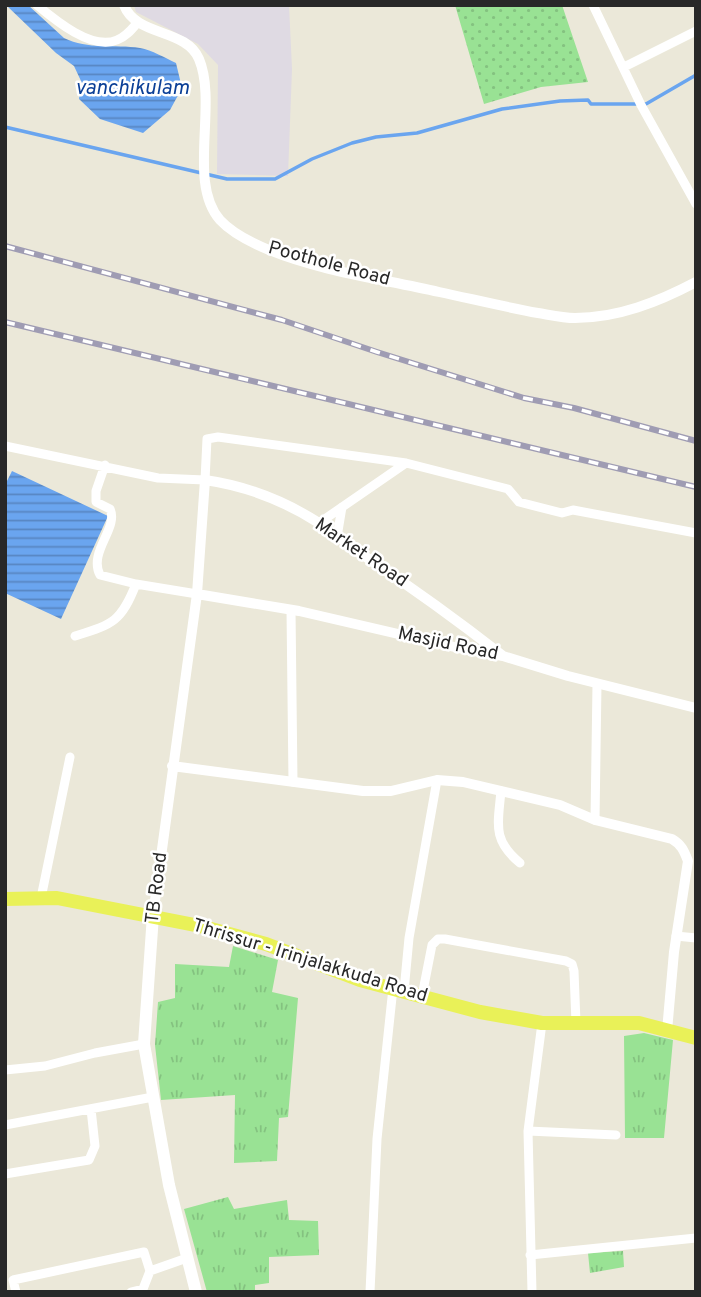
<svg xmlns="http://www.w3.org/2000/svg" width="701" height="1297" font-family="Overpass,sans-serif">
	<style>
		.industrial { fill: #dfdae3 }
		.grass { fill: url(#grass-tufts) }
		.park { fill: url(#park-dots) }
		.water { fill: url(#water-rules) }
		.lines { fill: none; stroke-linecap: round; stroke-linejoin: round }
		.stream { stroke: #6aa5ef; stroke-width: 3.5 }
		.minor { stroke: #fff; stroke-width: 9 }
		.tertiary { stroke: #fff; stroke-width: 10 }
		.secondary { stroke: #fff; stroke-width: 12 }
		.primary { stroke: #e9f158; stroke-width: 14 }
		.rail-casing { stroke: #9f9cb3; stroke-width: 6 }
		.rail { stroke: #fff; stroke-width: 3.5; stroke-dasharray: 10; stroke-linecap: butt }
		.labels { text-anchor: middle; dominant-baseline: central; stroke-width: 5; stroke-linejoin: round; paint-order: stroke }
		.street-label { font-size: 19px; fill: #282828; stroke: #fff }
		.water-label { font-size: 21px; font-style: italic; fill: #0c4097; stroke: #fff }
	</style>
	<defs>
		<pattern id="grass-tufts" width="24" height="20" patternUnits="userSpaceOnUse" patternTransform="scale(1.75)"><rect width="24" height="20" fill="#99e294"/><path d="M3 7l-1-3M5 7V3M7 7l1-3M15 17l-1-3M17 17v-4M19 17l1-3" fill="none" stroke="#84c280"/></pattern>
		<pattern id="park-dots" width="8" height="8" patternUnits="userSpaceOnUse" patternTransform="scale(1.75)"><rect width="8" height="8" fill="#99e294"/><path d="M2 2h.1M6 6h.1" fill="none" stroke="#84c280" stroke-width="1.8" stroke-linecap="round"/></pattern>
		<pattern id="water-rules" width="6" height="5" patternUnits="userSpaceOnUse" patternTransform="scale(1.75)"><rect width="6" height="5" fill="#6aa5ef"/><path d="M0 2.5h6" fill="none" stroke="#5786c2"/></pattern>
	</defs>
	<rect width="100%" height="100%" fill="#ebe8d9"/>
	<!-- industrial -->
	<path class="industrial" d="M134 5H289L292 69 288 176 217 174 218 65 198 44 136 12Z"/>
	<!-- grass -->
	<path class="grass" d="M233 946 278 960 272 992 298 998 288 1117 279 1118 277 1161 234 1163 235 1095 161 1100 155 1045 158 1002 175 998V964L229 967Z
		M644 1033 673 1040 664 1138H625L624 1036Z
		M228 1197 234 1209 287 1200 289 1220 318 1221 319 1255 269 1257V1283L255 1285V1292H207L184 1209Z
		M623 1251 624 1267 590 1273 588 1253Z"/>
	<!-- park -->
	<path class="park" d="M455 5H562L588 82 541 87 484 104Z"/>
	<!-- water -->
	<path class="water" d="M6 5H28L64 38C88 50 115 44 140 48 152 50 165 58 176 63L182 88 170 110 143 133 100 119 79 99 81 81 74 66 56 53Z
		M12 471 108 516 61 619 5 593V485Z"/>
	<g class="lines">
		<!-- stream -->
		<path class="stream" d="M5 127 227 179H275L312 159 352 143 376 137 417 133 502 109 560 101 588 100 591 104H646L696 75"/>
		<!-- minor -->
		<path class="minor" d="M37 5C55 20 92 51 117 40 126 37 132 29 138 22
			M593 5 641 105 696 204
			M624 67 696 31
			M5 446 158 478 205 480 207 439 218 437 406 463 508 489 519 502 562 513 573 510 696 533
			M105 465 96 491V502L110 509C119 528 88 552 100 575L136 584
			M319 523 406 463
			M337 537 342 507
			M291 610 293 782
			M75 636C113 624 121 622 136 584L197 594
			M501 791C498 824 492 840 520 863
			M595 820 597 684
			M41 898 70 757
			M676 936 696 938
			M404 991 409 938 437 780
			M422 996 432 945 438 939H445L566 961 572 964 574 971 576 1023
			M5 1070 45 1066 95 1053 144 1044
			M5 1125 153 1097
			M528 1131 616 1135
			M5 1174 89 1160 95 1146 91 1109
			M530 1255 696 1238
			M150 1271 187 1258
			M16 1292 13 1280 144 1252 150 1271 143 1289 131 1292
			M370 1292 377 1139 393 988
			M532 1292 528 1131 542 1023"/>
		<!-- tertiary -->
		<path class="tertiary" d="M124 5C136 37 186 28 199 59 218 104 187 183 220 220 232 233 252 243 269 250 323 272 383 279 439 292 472 299 505 307 538 313 550 315 563 318 575 318 618 318 658 302 696 282
			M197 594 299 611 463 649 503 656 568 676 696 708
			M172 766 363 791H391L437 780 463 782 560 805 595 820 672 839C682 845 684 851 688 861L674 952 667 1031
			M153 915 197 594 205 480C247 486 283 500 319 523 334 533 348 545 363 555 411 587 457 620 503 656"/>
		<!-- secondary -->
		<path class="secondary" d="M153 915 144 1044 169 1185 196 1292"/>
		<!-- primary -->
		<path class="primary" d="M5 899 57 898 200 926 266 944 360 980 480 1012 542 1023H639L696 1038"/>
		<defs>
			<path id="rail" d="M5 246 282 320 377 352 524 398 574 408 696 441
				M5 322 696 487"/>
		</defs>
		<!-- rail casing -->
		<use href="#rail" class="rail-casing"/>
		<!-- rail -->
		<use href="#rail" class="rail"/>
	</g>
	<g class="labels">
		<!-- street labels -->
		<g class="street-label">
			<text transform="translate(329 264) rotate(15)">Poothole Road</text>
			<text transform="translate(361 553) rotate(34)">Market Road</text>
			<text transform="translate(448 644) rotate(12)">Masjid Road</text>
			<text transform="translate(157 888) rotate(-83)">TB Road</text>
			<text transform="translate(310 961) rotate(17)">Thrissur - Irinjalakkuda Road</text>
		</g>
		<!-- water labels -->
		<g class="water-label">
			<text x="132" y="88">vanchikulam</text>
		</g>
	</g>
	<!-- border -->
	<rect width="701" height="1297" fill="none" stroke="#282828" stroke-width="14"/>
</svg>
